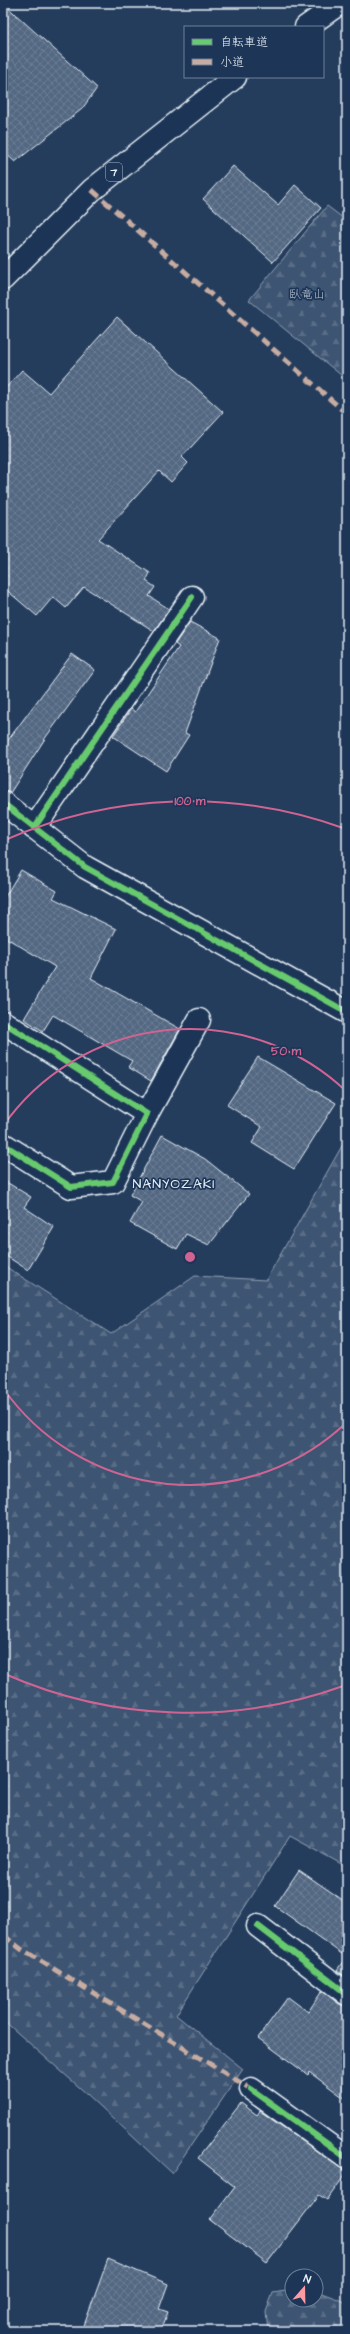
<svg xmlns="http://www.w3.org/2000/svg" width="350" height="2334" font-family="'Architects Daughter','Klee One',sans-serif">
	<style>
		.forest { fill: url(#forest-firs); stroke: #93a2b5 }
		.building { fill: url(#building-cross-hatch); stroke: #e8f1f8 }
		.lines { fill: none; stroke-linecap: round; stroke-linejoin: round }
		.minor-casing { stroke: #e8f1f8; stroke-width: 25 }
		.highway-casing { stroke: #e8f1f8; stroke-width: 25 }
		.minor { stroke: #1d3557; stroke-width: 22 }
		.highway { stroke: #1d3557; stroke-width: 22 }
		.quiet { stroke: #c7aca2; stroke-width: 5; stroke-dasharray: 10 5; stroke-linecap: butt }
		.cycleway-casing { stroke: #1d3557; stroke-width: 8 }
		.cycleway { stroke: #67ca6e; stroke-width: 6 }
		.ring { fill: none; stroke: #cf6492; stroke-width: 2 }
		.labels { text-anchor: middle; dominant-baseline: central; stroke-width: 3.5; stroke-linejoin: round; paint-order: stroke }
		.shield { fill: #1d3557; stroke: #abb9c8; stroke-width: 1 }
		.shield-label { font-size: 11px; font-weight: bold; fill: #e8f1f8 }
		.park-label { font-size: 12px; fill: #b5c2d0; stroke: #1d3557 }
		.quarter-label { font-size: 14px; letter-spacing: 1px; fill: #e8f1f8; stroke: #1d3557 }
		.centre { fill: #cf6492; stroke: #1d3557; stroke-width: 2 }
		.ring-label { font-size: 12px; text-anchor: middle; font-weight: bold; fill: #cf6492; stroke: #1d3557; stroke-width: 3.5; stroke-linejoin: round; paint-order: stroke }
	</style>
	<defs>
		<pattern id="forest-firs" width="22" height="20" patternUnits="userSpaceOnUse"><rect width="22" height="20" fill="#3e5472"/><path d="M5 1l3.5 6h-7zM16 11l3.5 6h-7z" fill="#5a6d87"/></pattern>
		<pattern id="building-cross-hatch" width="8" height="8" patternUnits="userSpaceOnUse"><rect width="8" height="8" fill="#536782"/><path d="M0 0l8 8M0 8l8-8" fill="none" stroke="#6c7d94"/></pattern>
	</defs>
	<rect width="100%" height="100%" fill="#253d5d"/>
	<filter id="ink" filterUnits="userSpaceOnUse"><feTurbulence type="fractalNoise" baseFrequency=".025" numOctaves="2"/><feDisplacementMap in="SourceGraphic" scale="8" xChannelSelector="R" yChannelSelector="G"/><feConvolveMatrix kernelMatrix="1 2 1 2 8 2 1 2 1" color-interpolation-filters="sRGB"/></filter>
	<g filter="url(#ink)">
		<!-- forest -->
		<path class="forest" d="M327 206 347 221V380L249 300Z
			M347 1137V1867L290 1836 176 2015 243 2069 172 2173 87 2094 3 2020V1265L111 1334 195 1276 266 1280Z
			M292 2290V2300H316V2291L343 2301 347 2304V2331H268L266 2312 273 2293Z"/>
		<!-- building -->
		<path class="building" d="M3 3 97 88 82 109 15 162 3 151Z
			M233 166 278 205 295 185 321 208 273 262 203 199Z
			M117 317 223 412 182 457 188 463 171 482 159 471 98 539 150 573 146 581 155 587 149 596 169 609 154 631 84 587 66 608 53 597 37 616 3 587V391L22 370 49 393Z
			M190 622 220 638 185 733 189 735 166 771 113 736 131 709 135 712 179 647 175 644Z
			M72 654 95 670 46 737 10 793 3 791V747Z
			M21 870 57 891 53 898 116 929 91 978 180 1029 151 1081 128 1067 132 1061 53 1015 43 1031 24 1019 55 967 3 936V900Z
			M258 1057 336 1103 294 1169 252 1143 262 1127 227 1105Z
			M162 1135 205 1159 249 1194 209 1245 186 1234 177 1249 130 1223 142 1202 130 1195Z
			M3 1180 31 1197 24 1207 54 1227 28 1270 3 1254Z
			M299 1870 347 1903V1978L337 1970 346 1957 275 1906Z
			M322 1991 339 2004 347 2006V2100L309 2072 308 2075 258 2038 288 1997 308 2012Z
			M241 2103 257 2115 260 2111 347 2172 327 2200 319 2195 267 2263 210 2220 235 2187 198 2158Z
			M108 2259 168 2284 159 2309 168 2312 161 2331H82Z"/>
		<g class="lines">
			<defs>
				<path id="minor" d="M3 803 85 867 347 1012
					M34 828 192 597
					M3 1022 147 1114 113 1182 71 1187 3 1144
					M147 1114 199 1020
					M258 1926 347 1994
					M251 2089 347 2158"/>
				<path id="highway" d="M306 27 340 3
					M3 279 92 190 235 77"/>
			</defs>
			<!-- minor casing -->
			<use href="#minor" class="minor-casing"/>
			<!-- highway casing -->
			<use href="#highway" class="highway-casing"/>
			<!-- minor -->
			<use href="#minor" class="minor"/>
			<!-- highway -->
			<use href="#highway" class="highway"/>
			<!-- quiet -->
			<path class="quiet" d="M92 190 347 414
				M3 1935 21 1949 251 2089"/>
			<defs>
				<path id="cycleway" d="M3 803 85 867 347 1012
					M34 828 192 597
					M3 1022 147 1114 113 1182 71 1187 3 1144
					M258 1926 347 1994
					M251 2089 347 2158"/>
			</defs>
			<!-- cycleway casing -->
			<use href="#cycleway" class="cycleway-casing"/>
			<!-- cycleway -->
			<use href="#cycleway" class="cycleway"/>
		</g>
	</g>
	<!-- distance rings -->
	<g class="ring">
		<path d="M347 1422A228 228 0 0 1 3 1388M3 1126A228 228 0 0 1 347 1092"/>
		<path d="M346 1685A456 456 0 0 1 5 1674M5 840A456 456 0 0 1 346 829"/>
	</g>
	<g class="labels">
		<!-- shield labels -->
		<rect class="shield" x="106" y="163" width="16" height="18" rx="3"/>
		<g class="shield-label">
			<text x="114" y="172">7</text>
		</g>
		<!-- park labels -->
		<g class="park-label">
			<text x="307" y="294">臥竜山</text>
		</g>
		<!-- quarter labels -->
		<g class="quarter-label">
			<text x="174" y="1184">NANYOZAKI</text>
		</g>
	</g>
	<circle cx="190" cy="1257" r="6" class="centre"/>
	<g class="ring-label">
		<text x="190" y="805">100 m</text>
		<text x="286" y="1055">50 m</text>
	</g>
	<!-- margin -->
	<rect width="350" height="2334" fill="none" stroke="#1d3557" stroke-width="16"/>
	<rect x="8" y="8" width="334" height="2318" fill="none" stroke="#e8f1f8" stroke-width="1.5" filter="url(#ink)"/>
	<!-- legend -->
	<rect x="184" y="26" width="140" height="52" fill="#1d3557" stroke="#6e8097"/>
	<rect x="192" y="39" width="20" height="6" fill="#67ca6e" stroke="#6e8097"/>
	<text x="220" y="46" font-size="12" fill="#e8f1f8">自転車道</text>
	<rect x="192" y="59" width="20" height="6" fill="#c7aca2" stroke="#6e8097"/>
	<text x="220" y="66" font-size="12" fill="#e8f1f8">小道</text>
	<!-- north arrow -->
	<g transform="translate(304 2288) rotate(20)"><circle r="19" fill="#1d3557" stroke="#6e8097"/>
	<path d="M0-3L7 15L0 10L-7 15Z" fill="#ff9aa2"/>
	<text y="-6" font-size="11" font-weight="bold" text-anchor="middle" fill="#e8f1f8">N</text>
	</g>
</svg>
